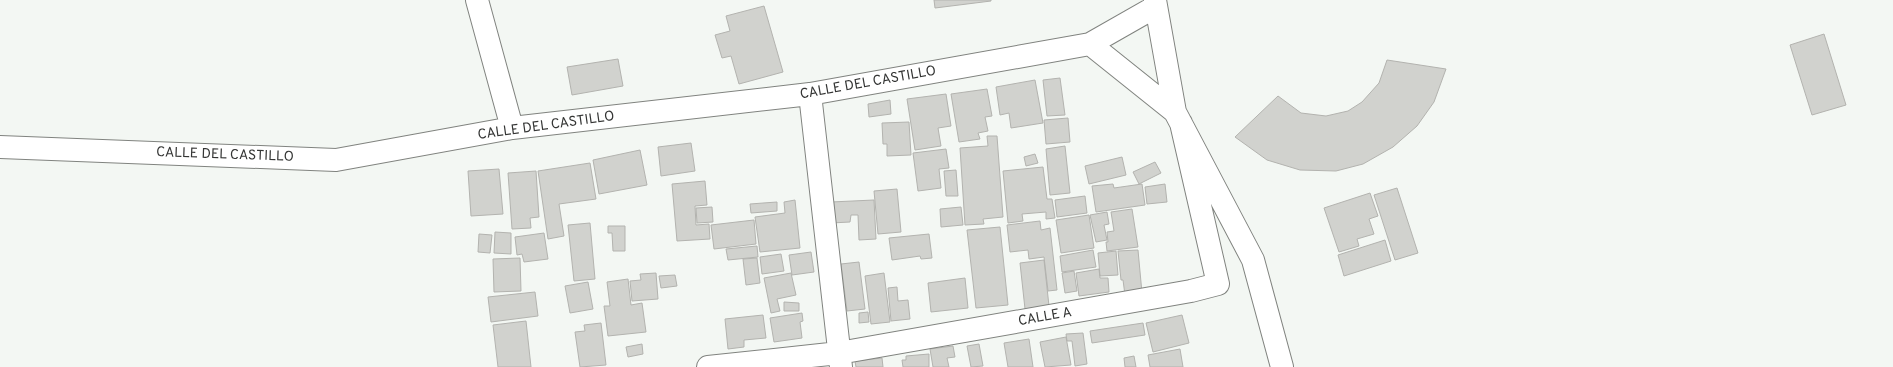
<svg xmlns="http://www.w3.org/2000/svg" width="1893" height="367" font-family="Overpass,sans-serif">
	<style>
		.building { fill: #d1d2ce; stroke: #b3b3af }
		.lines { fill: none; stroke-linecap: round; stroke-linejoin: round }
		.minor-casing { stroke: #80837f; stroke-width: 24 }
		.minor { stroke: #fff; stroke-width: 22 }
		.labels { text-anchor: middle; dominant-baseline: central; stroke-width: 3.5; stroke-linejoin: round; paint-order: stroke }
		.street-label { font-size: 14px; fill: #343534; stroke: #fff }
	</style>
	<rect width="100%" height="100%" fill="#f3f7f3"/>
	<!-- building -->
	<path class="building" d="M934 0H991V1L935 8Z
		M764 6 783 72 739 84 731 56 722 58 715 35 730 31 726 16Z
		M1824 34 1846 105 1812 115 1790 45Z
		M618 59 623 86 572 95 567 67Z
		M1387 60 1446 69 1434 102 1417 126 1393 147 1363 164 1336 171 1300 170 1267 160 1235 137 1278 96 1301 113 1326 116 1348 111 1362 102 1379 83Z
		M1060 78 1065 115 1047 116 1043 80Z
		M1035 80 1043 123 1011 128 1009 113 1000 115 996 87Z
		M987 89 992 116 985 117 988 131 978 133 980 139 959 142 951 94Z
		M946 94 951 126 938 128 941 146 915 150 907 99Z
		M890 100 891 114 869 117 868 104Z
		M1068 118 1070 142 1046 144 1044 120Z
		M909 122 911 155 887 156V144H883L882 123Z
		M987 136H997L1003 217 983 219 984 224 965 225 960 148 988 146Z
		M691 143 695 171 661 176 658 147Z
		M1065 146 1070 193 1050 195 1046 149Z
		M946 149 949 168 939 169 941 188 918 191 913 153Z
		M640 150 647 185 599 194 593 160Z
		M1035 154 1038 163 1026 166 1024 157Z
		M1122 157 1126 175 1089 184 1085 166Z
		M1155 162 1161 173 1139 184 1133 172Z
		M590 163 596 199 559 204 564 236 548 239 538 171Z
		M1043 167 1047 199H1052L1055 218 1046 219V212L1022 214 1023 221 1008 223 1003 171Z
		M499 169 503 214 471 216 468 171Z
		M956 170 958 196H946L944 171Z
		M536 171 539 217 530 218 531 228 512 229 508 173Z
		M705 181 707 205 695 206 696 225 709 224 710 239 677 241 672 184Z
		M1113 184 1114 188 1142 184 1145 205 1096 212 1092 186Z
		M1165 184 1167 202 1147 204 1145 187Z
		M1397 188 1418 253 1395 260 1374 195Z
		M897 189 901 232 878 234 874 191Z
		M1370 193 1378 216 1369 219 1374 234 1357 239 1359 246 1339 252 1324 208Z
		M1085 196 1087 213 1057 217 1055 200Z
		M795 200 800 248 760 252 755 217 785 213 784 202Z
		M874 200 876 239 859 240 858 215H851L850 222 831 223V202Z
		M777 202V211L751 213 750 204Z
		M712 207 713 222 697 223 696 208Z
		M961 207 963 225 941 227 940 209Z
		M1132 209 1138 247 1107 251 1106 242H1108L1107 232 1114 231 1111 212Z
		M1107 212 1109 224 1104 225 1107 240 1096 242 1090 215Z
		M1089 215 1094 248 1061 253 1056 220Z
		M754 220 756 244 714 249 711 225Z
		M1040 221 1041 230 1050 228 1057 290 1048 291 1044 257 1029 259 1028 250 1010 252 1007 225Z
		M590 223 595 279 574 281 568 225Z
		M608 226H625V251H613L612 233H608Z
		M1000 227 1008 305 976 308 967 230Z
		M495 232 511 233V254L494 253Z
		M544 233 548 259 524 262 522 254 517 255 515 237Z
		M479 234 492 235 490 253 478 252Z
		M929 234 932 258 921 259 920 256 892 260 889 238Z
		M1385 240 1391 261 1344 276 1338 255Z
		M757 246 758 257 728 260 726 249Z
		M1093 250 1096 267 1062 272 1060 256Z
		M1138 250 1142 293 1125 295 1123 280H1121L1118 251Z
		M1116 251 1118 275 1100 276 1098 253Z
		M811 252 814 272 792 275 789 255Z
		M781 254 784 271 762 274 760 257Z
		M520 258 521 291 494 292 493 259Z
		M757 258 760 283 746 285 743 259Z
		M1044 260 1049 306 1025 309 1020 263Z
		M859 262 865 309 847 311 841 264Z
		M1099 269 1100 278H1108L1109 292 1079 296 1076 273Z
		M1074 271 1077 291 1065 293 1062 273Z
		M656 273 658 299 632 301 630 281 641 280 640 274Z
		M791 273 796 295 777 299 780 311 771 313 764 278Z
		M884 273 890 322 871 324 865 276Z
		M675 275 677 286 661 288 659 276Z
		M965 278 968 308 931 312 928 283Z
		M628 279 631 305 642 303 646 332 608 336 604 306H610L607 282Z
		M588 282 593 309 570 313 565 286Z
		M897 287 898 301 908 300 910 319 891 321 888 288Z
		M535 292 538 316 491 322 488 297Z
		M784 302 799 303V311H784Z
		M868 312 869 322 859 323V313Z
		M802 313 803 321 800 322 802 338 774 342 770 318Z
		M763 315 766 338 744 340V347L728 349 725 319Z
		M1182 315 1189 343 1153 352 1146 323Z
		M526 321 531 367H498L493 325Z
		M601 323 606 365 580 367 575 332 585 331 584 325Z
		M1143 323 1145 335 1092 343 1090 331Z
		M1083 333 1087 364 1075 366 1072 341H1067L1066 334Z
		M1066 337 1071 365 1045 367 1040 342Z
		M1029 339 1033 367H1008L1004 343Z
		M642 344 643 354 628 357 626 347Z
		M979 344 983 366 971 367 967 346Z
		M953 346 955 357 947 358 949 367H933L930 349Z
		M1180 349 1183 367H1150L1148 355Z
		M929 354V367H903L902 360H906V356Z
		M1134 356 1136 367H1125L1124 358Z
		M882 358 883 367H856L855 361Z"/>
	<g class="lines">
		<defs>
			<path id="minor" d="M477 0 512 128
				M1155 0 1175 112 1253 260 1282 367
				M1090 44 1175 112
				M810 94 841 367
				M0 147 336 160 512 128 810 94 1090 44 1155 7
				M708 367 839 353 1191 291 1218 284 1181 123"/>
		</defs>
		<!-- minor casing -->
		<use href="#minor" class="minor-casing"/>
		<!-- minor -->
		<use href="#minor" class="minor"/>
	</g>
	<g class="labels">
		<!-- street labels -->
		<g class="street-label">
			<text transform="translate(868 83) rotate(-10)">CALLE DEL CASTILLO</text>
			<text transform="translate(546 126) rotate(-8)">CALLE DEL CASTILLO</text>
			<text transform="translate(225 155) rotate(2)">CALLE DEL CASTILLO</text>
			<text transform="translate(1045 317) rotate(-10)">CALLE A</text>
		</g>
	</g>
</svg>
